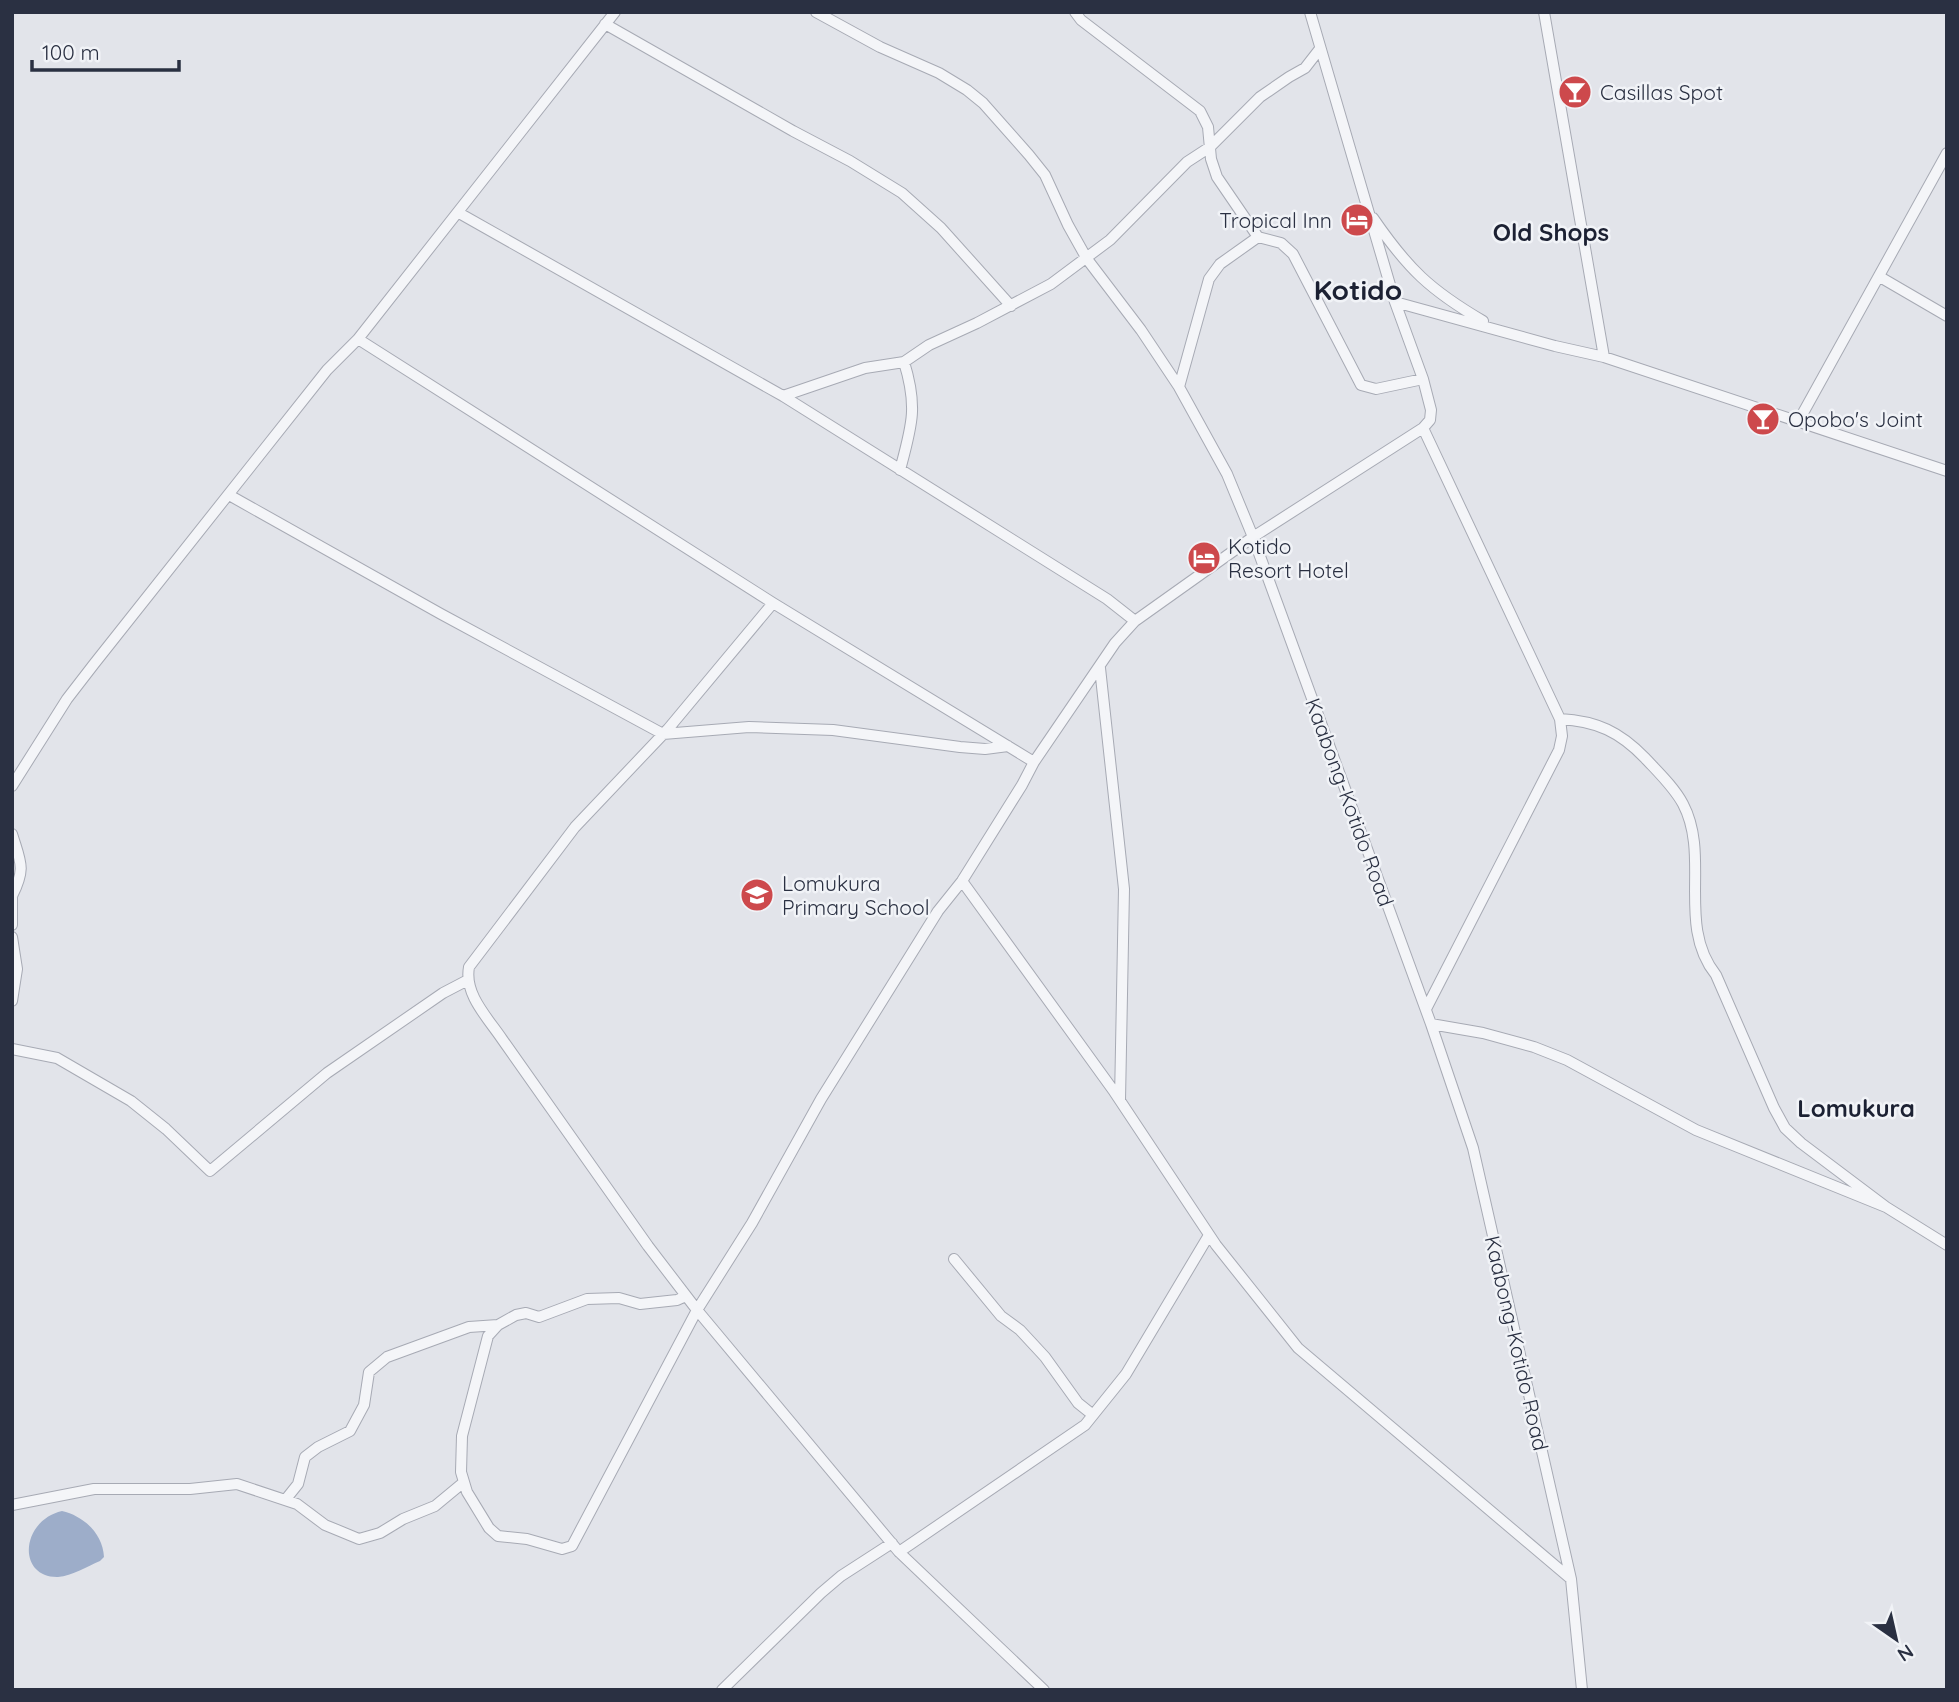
<svg xmlns="http://www.w3.org/2000/svg" width="1959" height="1702" font-family="Quicksand,sans-serif">
	<style>
		.water { fill: #9dadc9 }
		.lines { fill: none; stroke-linecap: round; stroke-linejoin: round }
		.minor-casing { stroke: #a7aab4; stroke-width: 12 }
		.minor { stroke: #f4f5f8; stroke-width: 10 }
		.labels { text-anchor: middle; dominant-baseline: central; stroke-width: 5; stroke-linejoin: round; paint-order: stroke }
		.poi-label { font-size: 21px; fill: #2a3042; stroke: #f1f3f7; text-anchor: start }
		.street-label { font-size: 21px; fill: #2a3042; stroke: #f1f3f7 }
		.quarter-label { font-size: 24px; font-weight: bold; fill: #1c2133; stroke: #f1f3f7 }
		.district-label { font-size: 28px; font-weight: bold; fill: #1c2133; stroke: #f1f3f7 }
	</style>
	<rect width="100%" height="100%" fill="#e2e4ea"/>
	<!-- water -->
	<path class="water" d="M62 1511C84 1516 103 1534 104 1557L100 1561C88 1566 72 1576 58 1577 17 1578 20 1521 62 1511Z"/>
	<g class="lines">
		<defs>
			<path id="minor" d="M1075 12 1081 20 1200 111 1208 127 1211 159 1217 177 1258 237 1281 243 1293 254 1361 385 1376 389 1423 379
				M1310 12 1395 302 1423 379 1431 410 1430 420 1423 428 1253 537 1431 1024 1473 1148 1571 1579 1582 1690
				M1544 12 1604 357
				M605 24 793 131 850 161 902 193 941 228 1011 306
				M459 213 783 396 1107 599 1135 621
				M1373 218C1408 269 1430 290 1483 321
				M1880 277 1947 316
				M1395 302 1555 346 1604 357 1947 471
				M358 339 773 603 1034 762
				M1179 387 1209 279 1220 264 1258 237
				M783 396 865 368 904 362 929 345 977 323 1051 284 1110 240 1187 162 1210 147 1260 97 1289 77 1305 68 1319 50
				M1798 422 1947 153
				M1423 428 1560 719 1562 736 1559 750 1426 1009
				M900 470C912 425 918 407 904 362
				M229 495 441 614 663 734 749 727 833 730 960 747 985 749 1008 746
				M773 603 668 729 575 827 469 967C464 994 487 1017 502 1039L648 1246 697 1310 899 1552 1044 1690
				M1100 668 1124 889 1120 1100
				M1560 719C1597 721 1620 732 1645 758 1658 772 1674 787 1683 804 1711 857 1676 925 1716 975L1774 1108 1785 1128 1801 1143 1886 1207
				M12 786 67 699 94 664 327 370 358 339 615 12
				M12 834C21 863 26 868 12 896
				M962 881 1113 1090 1216 1245 1298 1348 1571 1579
				M12 898V925
				M12 937 17 969 12 1001
				M1431 1024 1483 1033 1534 1047 1567 1060 1696 1130 1886 1207 1947 1245
				M12 1049 57 1058 131 1101 166 1129 210 1171 327 1073 443 993 466 981
				M954 1259 1001 1316 1020 1330 1045 1357 1078 1403 1093 1415
				M686 1296 677 1300 640 1304 619 1298 587 1299 539 1317 526 1313 516 1315 498 1325 488 1336 462 1436 461 1472 467 1492 489 1528 498 1536 527 1539 562 1549 572 1546 697 1310 752 1223 821 1099 938 911 962 881 1022 785 1034 762 1115 643 1135 621 1253 537 1227 474 1179 387 1141 330 1087 259 1068 225 1045 175 1029 155 983 103 967 90 939 73 880 47 816 12
				M286 1499 298 1484 305 1457 318 1447 350 1431 364 1405 369 1372 387 1357 469 1327 498 1325
				M12 1505 94 1489H190L237 1484 297 1504 325 1525 359 1539 380 1533 403 1519 435 1506 464 1482
				M899 1552 1085 1425 1126 1374 1209 1235
				M722 1690 821 1593 841 1576 892 1543"/>
		</defs>
		<!-- minor casing -->
		<use href="#minor" class="minor-casing"/>
		<!-- minor -->
		<use href="#minor" class="minor"/>
	</g>
	<!-- icons -->
	<defs>
		<symbol id="bar-disc" viewBox="-11 -11 22 22"><circle r="9.5" fill="#cd494c" stroke="#f1f3f7"/><path d="M-6-5H6L.8 .8V4.5H3.5V6h-7V4.5H-.8V.8Z" fill="#fff"/></symbol>
		<symbol id="hotel-disc" viewBox="-11 -11 22 22"><circle r="9.5" fill="#cd494c" stroke="#f1f3f7"/><path d="M-6-4.5h1.5V1H6V5H4.5V3h-9V5H-6ZM-4 0a1.8 1.8 0 1 1 3.6 0ZM.5 0V-2.5h3Q6-2.5 6 0Z" fill="#fff"/></symbol>
		<symbol id="school-disc" viewBox="-11 -11 22 22"><circle r="9.5" fill="#cd494c" stroke="#f1f3f7"/><path d="M0-5L7-2L0 1L-7-2ZM-4 1L0 2.5L4 1V4Q0 6-4 4Z" fill="#fff"/></symbol>
	</defs>
	<g fill-rule="evenodd">
		<use href="#bar-disc" x="1556" y="73" width="38" height="38"/>
		<use href="#hotel-disc" x="1338" y="201" width="38" height="38"/>
		<use href="#bar-disc" x="1744" y="400" width="38" height="38"/>
		<use href="#hotel-disc" x="1185" y="539" width="38" height="38"/>
		<use href="#school-disc" x="738" y="876" width="38" height="38"/>
	</g>
	<g class="labels">
		<!-- poi labels -->
		<g class="poi-label">
			<text x="1600" y="92">Casillas Spot</text>
			<text x="1332" y="220" text-anchor="end">Tropical Inn</text>
			<text x="1788" y="419">Opobo's Joint</text>
			<text x="1228" y="546">Kotido<tspan x="1228" dy="24">Resort Hotel</tspan></text>
			<text x="782" y="883">Lomukura<tspan x="782" dy="24">Primary School</tspan></text>
		</g>
		<!-- street labels -->
		<g class="street-label">
			<text transform="translate(1350 802) rotate(70)">Kaabong-Kotido Road</text>
			<text transform="translate(1517 1343) rotate(77)">Kaabong-Kotido Road</text>
		</g>
		<!-- quarter labels -->
		<g class="quarter-label">
			<text x="1551" y="232">Old Shops</text>
			<text x="1856" y="1108">Lomukura</text>
		</g>
		<!-- district labels -->
		<g class="district-label">
			<text x="1358" y="289">Kotido</text>
		</g>
	</g>
	<!-- border -->
	<rect width="1959" height="1702" fill="none" stroke="#2a3042" stroke-width="28"/>
	<!-- north arrow -->
	<g transform="translate(1896 1639) rotate(146)" stroke="#f1f3f7" stroke-width="5" paint-order="stroke">
	<path d="M0-5L12 26L0 18L-12 26Z" fill="#2a3042"/>
	<text y="-10" font-size="19" font-weight="bold" text-anchor="middle" fill="#2a3042">N</text>
	</g>
	<!-- scale -->
	<path d="M32 60v10h147v-10" fill="none" stroke="#2a3042" stroke-width="3.5"/>
	<text x="42" y="60" font-size="21" fill="#2a3042" stroke="#f1f3f7" stroke-width="5" paint-order="stroke">100 m</text>
</svg>
